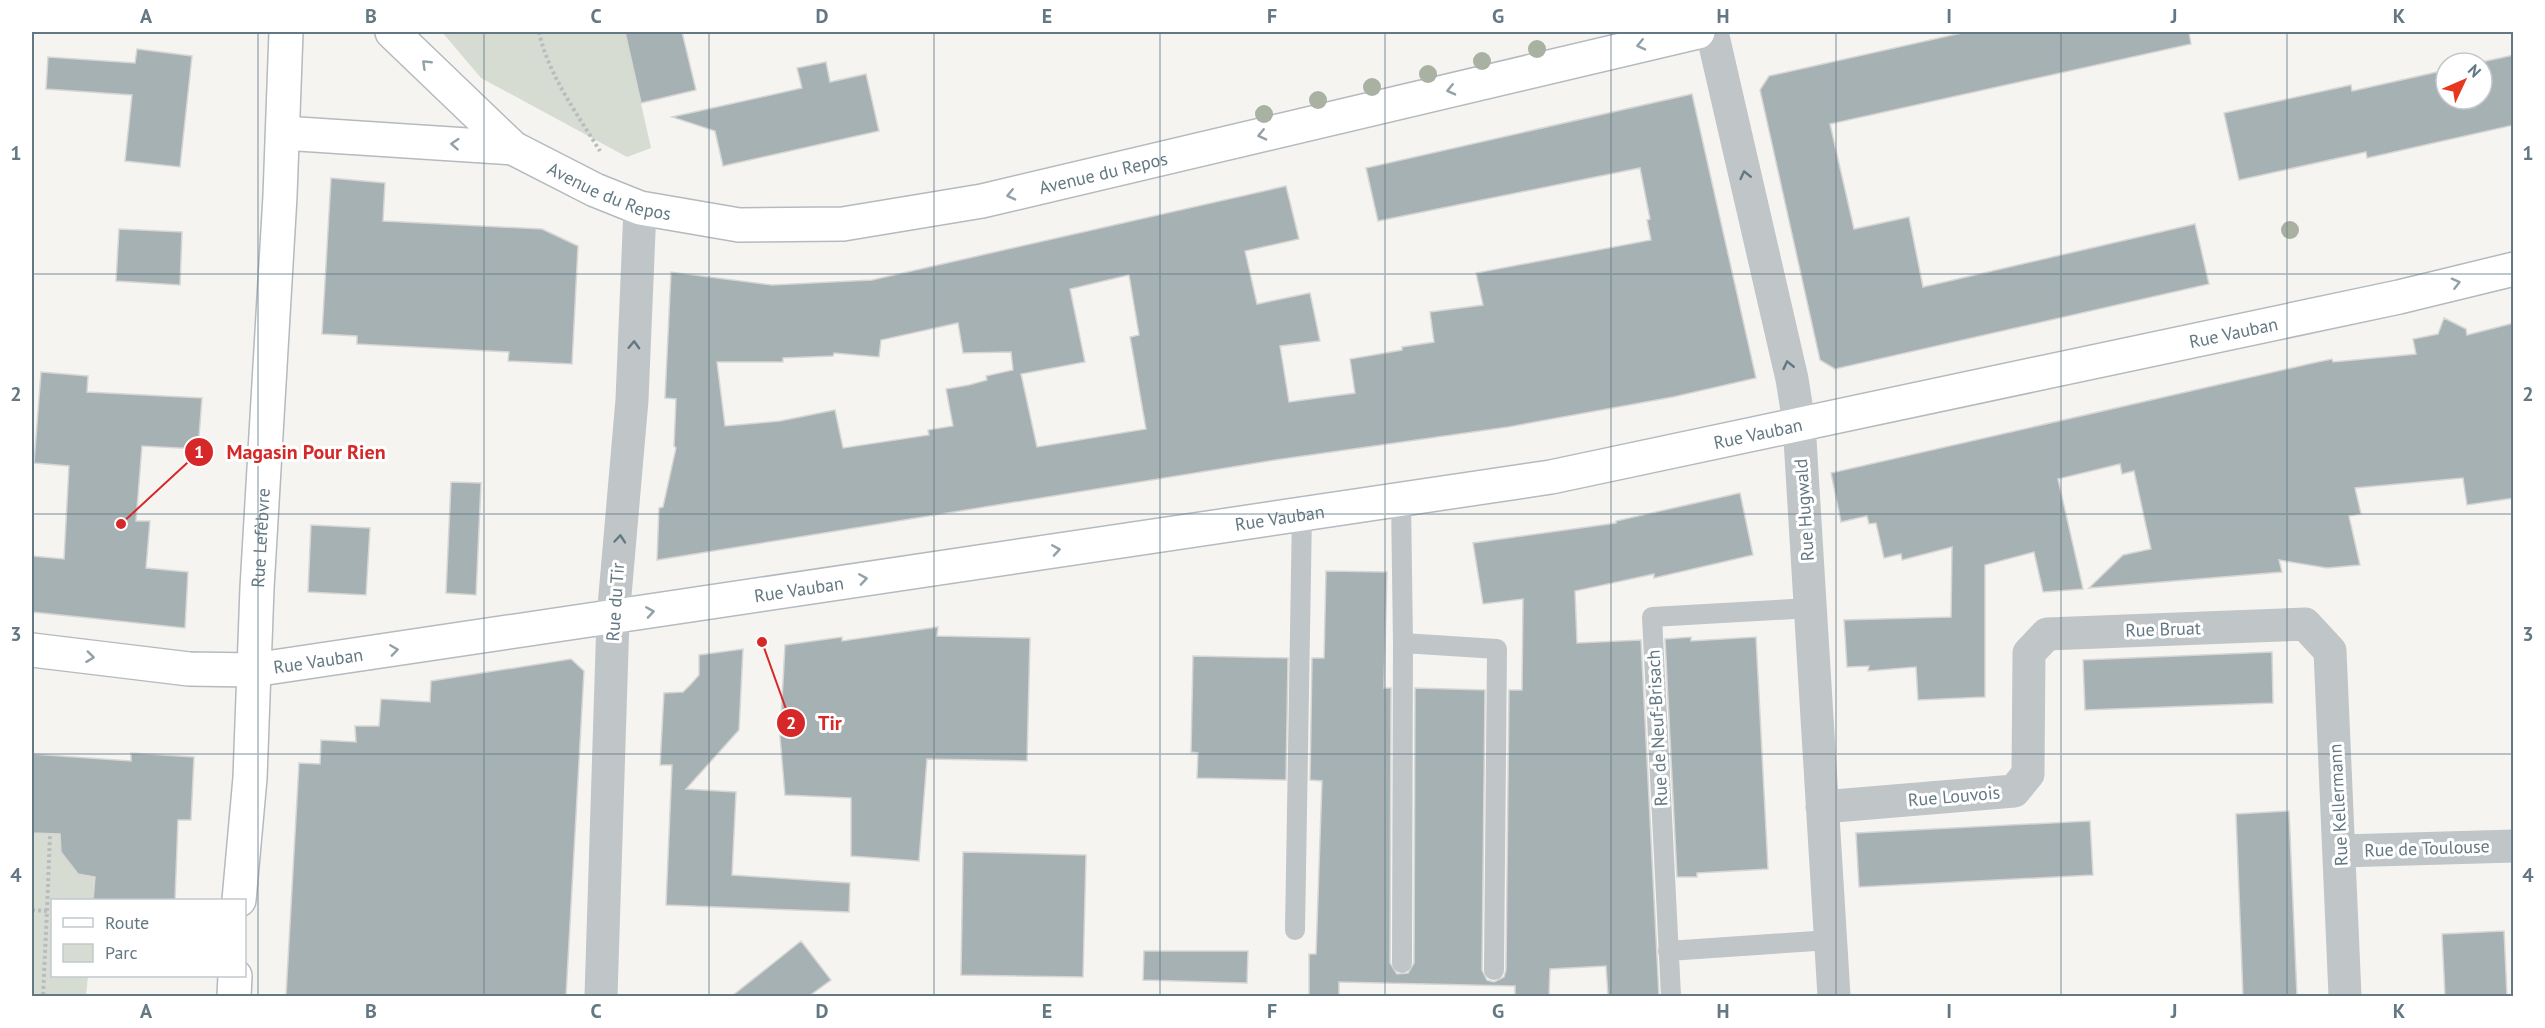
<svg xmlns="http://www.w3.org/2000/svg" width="2545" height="1028" font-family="'PT Sans',sans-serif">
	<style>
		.green { fill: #d7dcd2 }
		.building { fill: #a6b1b4; stroke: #d6d6d4; stroke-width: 1.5; fill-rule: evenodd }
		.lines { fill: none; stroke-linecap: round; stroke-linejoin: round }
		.secondary-casing { stroke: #b4babe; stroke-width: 36 }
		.path { stroke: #babdbf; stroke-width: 4; stroke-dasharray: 3 3; stroke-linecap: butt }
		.lane { stroke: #c0c5c7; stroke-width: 20 }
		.street { stroke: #c0c5c7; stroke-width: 33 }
		.secondary { stroke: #fff; stroke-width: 33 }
		.tree { fill: #a8b1a2 }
		.oneway { stroke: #92a0a8 }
		.oneway2 { stroke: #637883 }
		.grid { fill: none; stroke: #637883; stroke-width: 1.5; stroke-opacity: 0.55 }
		.labels { text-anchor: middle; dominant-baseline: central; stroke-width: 6; stroke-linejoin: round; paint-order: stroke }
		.street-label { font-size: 18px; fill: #637883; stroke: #fff }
		.leader { fill: none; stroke: #d62828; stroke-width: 2 }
		.callout-dot { fill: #d62828; stroke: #fff; stroke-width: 2 }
		.mark-label { font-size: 18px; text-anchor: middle; font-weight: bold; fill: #fff }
		.callout-label { font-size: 20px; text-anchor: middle; font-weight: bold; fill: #d62828; stroke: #fff; stroke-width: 6; stroke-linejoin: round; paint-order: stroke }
		.neatline { fill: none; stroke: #637883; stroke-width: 2 }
		.grid-label { font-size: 20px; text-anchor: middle; font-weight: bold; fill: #637883 }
	</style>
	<rect width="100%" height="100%" fill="#f5f4f1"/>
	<!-- green -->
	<path class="green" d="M442 32H625L651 148 627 157 481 78Z
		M32 833H60L61 852 78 874 94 877 93 900H52V976H88L86 996H32Z"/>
	<!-- building -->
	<path class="building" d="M625 32H682L696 90 641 103Z
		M1966 32H2189L2191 44 1830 124 1854 229 1909 217 1923 287 2195 224 2209 284 1835 369 1820 360 1760 90 1769 76Z
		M137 49 192 56 180 167 125 161 132 95 46 89 48 57 135 63Z
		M2514 55V125L2367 158 2366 152 2239 180 2224 113 2351 85 2352 91 2446 70V99H2482V63H2477Z
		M826 62 830 82 866 74 879 131 723 166 715 131 672 117 802 88 797 68Z
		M1692 94 1756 378 1673 397 1508 427 1275 460 657 560 659 508 663 507 676 448 674 446 676 399 665 398 671 272 772 285 872 280 1286 186 1299 239 1245 251 1257 304 1310 293 1320 341 1280 346 1289 402 1355 393 1350 359 1402 350V347L1434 342 1430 312 1483 305 1476 273 1651 240 1647 220 1650 219 1640 168 1378 221 1366 168ZM1129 275 1139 335 1130 337 1146 429 1037 447 1021 374 1085 362 1070 289ZM958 323 963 353 1011 352 1013 370 986 376 987 380 969 385 946 389 953 426 928 430 929 435 843 448 835 410 780 421 725 426 717 362H783V358L833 356 834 353 879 357 881 340Z
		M331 178 385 183 383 221 542 229 578 246 572 364 508 361 509 352 357 344V336L322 334Z
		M119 229 182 232 180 285 116 281Z
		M2444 318 2466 329 2467 335 2514 323V498L2467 505 2463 478 2355 488 2361 514 2349 516 2360 565 2327 568 2279 560 2282 572 2089 588 2123 555 2151 549 2134 471 2122 474 2120 464 2058 479 2083 589 2043 592 2034 552 1985 565V697L1918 700 1916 667 1868 671 1869 666 1847 667 1844 620 1951 617 1952 547 1902 560 1901 554 1884 558 1876 523 1869 524 1867 516 1841 522 1831 473 2313 363 2332 359 2333 362 2416 354 2413 339 2438 334Z
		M41 372 88 376 87 392 202 398 198 449 142 446 136 521H150L146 568 188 572 185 628 32 612V556L64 559 69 466 34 463Z
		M451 482 481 483 476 595 446 593Z
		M1740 493 1753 555 1654 578V574L1575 591 1577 643 1641 640 1659 996H1608L1606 966 1550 969 1549 996H1515V986L1339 982V996H1309V954H1316L1322 781 1310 780 1312 658H1324L1326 571 1387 572 1384 688H1391L1390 963 1397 974 1408 973 1414 963 1415 688 1485 690 1482 970 1487 980 1494 982 1504 977 1506 970 1509 690H1522L1523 599 1483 604 1473 543 1616 523V521Z
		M311 525 370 528 366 595 308 592Z
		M938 627 937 636 1030 638 1027 761 927 759 919 861 851 856V798L785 795 780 737 785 645 842 637V641Z
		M1691 637V641L1756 637 1768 869 1697 873V877H1677L1665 639Z
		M743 649 739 730 686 789 736 792 732 875 850 883 849 912 666 905 672 765H660L664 693 683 692 691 684 699 675V655Z
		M2272 652 2273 703 2085 710 2083 660Z
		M1193 656 1288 658 1286 780 1197 778 1198 753 1191 752Z
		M571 659 584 671 566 996H286L299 763 320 764 321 740 356 742 355 726H379L381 699 430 702 431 681Z
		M131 753 194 757 191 820H178L175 900H93L95 877 78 874 61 852 60 834 32 833V754L131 761Z
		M2289 811 2297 996H2243L2236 814Z
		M2090 821 2093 875 1859 887 1856 833Z
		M963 852 1086 855 1083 977 961 975Z
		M2504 931 2507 996H2445L2442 934Z
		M801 941 831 980 809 996H732Z
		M1144 951H1248L1247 983 1143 980Z"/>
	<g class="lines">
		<defs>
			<g id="secondary">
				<path id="s1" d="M392 32 513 148 595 190 640 208 739 225 843 224 982 201 1698 32"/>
				<path d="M283 133 513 148"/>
				<path id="s2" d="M32 650 189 669 253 670 1551 477 2399 297 2514 269"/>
				<path id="s3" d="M239 900 250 778 257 588 280 196 286 32"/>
				<path d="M234 996 235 976"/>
			</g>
		</defs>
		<!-- secondary casing -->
		<use href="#secondary" class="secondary-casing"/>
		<!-- path -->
		<path class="path" d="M539 32C548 74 577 114 600 151
			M32 910 47 911 43 996
			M47 911 50 834"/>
		<!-- lane -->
		<path class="lane" d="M1401 499 1403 643 1402 963
			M1403 643 1497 649 1494 970
			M1295 930 1302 513
			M1668 951 1830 940
			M1671 996 1652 617 1811 608"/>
		<!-- street -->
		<path class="street" d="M1712 32 1792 379 1799 423 1834 996
			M1822 807 2014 791 2028 774 2029 653 2047 634 2305 624 2330 651 2345 996
			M2341 851 2514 846
			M601 996 613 618 632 400 640 208"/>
		<!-- secondary -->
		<use href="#secondary" class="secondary"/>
	</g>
	<!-- trees -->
	<g class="tree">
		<circle cx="1537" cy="49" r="9"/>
		<circle cx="1482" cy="61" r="9"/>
		<circle cx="1428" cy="74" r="9"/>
		<circle cx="1372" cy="87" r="9"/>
		<circle cx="1318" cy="100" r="9"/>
		<circle cx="1264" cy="114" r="9"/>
		<circle cx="2290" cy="230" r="9"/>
	</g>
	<!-- one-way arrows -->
	<defs><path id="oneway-chevron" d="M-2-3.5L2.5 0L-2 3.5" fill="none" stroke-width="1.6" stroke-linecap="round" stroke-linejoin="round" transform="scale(1.5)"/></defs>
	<g class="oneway">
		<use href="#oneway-chevron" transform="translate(1641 45) rotate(167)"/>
		<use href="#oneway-chevron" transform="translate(426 64) rotate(-136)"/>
		<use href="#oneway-chevron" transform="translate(1451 90) rotate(167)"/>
		<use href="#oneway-chevron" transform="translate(1262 135) rotate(167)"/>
		<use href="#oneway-chevron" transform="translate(455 144) rotate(-176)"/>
		<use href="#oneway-chevron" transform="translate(1011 195) rotate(167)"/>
		<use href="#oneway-chevron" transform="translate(2456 283) rotate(-14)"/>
		<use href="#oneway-chevron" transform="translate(1056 550) rotate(-9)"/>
		<use href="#oneway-chevron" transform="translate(863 579) rotate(-9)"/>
		<use href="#oneway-chevron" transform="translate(650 612) rotate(-9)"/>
		<use href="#oneway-chevron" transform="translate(394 650) rotate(-8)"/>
		<use href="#oneway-chevron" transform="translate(90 657) rotate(7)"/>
	</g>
	<g class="oneway2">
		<use href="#oneway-chevron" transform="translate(1745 175) rotate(-103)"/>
		<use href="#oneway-chevron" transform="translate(634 345) rotate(-88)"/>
		<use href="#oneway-chevron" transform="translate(1788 365) rotate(-103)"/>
		<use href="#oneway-chevron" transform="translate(620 539) rotate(-85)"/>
	</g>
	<!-- grid -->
	<path class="grid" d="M258 32V996M484 32V996M709 32V996M934 32V996M1160 32V996M1385 32V996M1611 32V996M1836 32V996M2061 32V996M2287 32V996M32 274H2514M32 514H2514M32 754H2514"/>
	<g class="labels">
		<!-- street labels -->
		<g class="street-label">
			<text stroke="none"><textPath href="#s1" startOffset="778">Avenue du Repos</textPath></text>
			<text stroke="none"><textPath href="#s1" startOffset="274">Avenue du Repos</textPath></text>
			<text stroke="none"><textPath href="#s2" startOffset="2232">Rue Vauban</textPath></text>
			<text stroke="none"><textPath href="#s2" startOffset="1746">Rue Vauban</textPath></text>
			<text transform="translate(1804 510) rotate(-94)">Rue Hugwald</text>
			<text stroke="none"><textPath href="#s2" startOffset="1260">Rue Vauban</textPath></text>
			<text stroke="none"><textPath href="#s3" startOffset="363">Rue Lefèbvre</textPath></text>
			<text stroke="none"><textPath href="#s2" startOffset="774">Rue Vauban</textPath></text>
			<text transform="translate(615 602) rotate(-86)">Rue du Tir</text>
			<text transform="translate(2163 629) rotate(-2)">Rue Bruat</text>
			<text stroke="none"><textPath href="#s2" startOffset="288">Rue Vauban</textPath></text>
			<text transform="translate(1657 728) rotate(-93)">Rue de Neuf-Brisach</text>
			<text transform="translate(1954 796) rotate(-5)">Rue Louvois</text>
			<text transform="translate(2338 805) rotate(-93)">Rue Kellermann</text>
			<text transform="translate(2427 848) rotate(-2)">Rue de Toulouse</text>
		</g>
	</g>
	<!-- callouts -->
	<path class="leader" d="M121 524L199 452M762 642L791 723"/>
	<g class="callout-dot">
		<circle cx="121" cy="524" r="6"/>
		<circle cx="762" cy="642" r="6"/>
		<circle cx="199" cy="452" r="15"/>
		<circle cx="791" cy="723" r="15"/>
	</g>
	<g class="mark-label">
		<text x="199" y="458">1</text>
		<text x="791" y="729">2</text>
	</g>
	<g class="callout-label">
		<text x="306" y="459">Magasin Pour Rien</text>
		<text x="830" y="730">Tir</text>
	</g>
	<!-- border -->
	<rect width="2545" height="1028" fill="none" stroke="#ffffff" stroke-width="66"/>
	<!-- legend -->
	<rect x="51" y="899" width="195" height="78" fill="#ffffff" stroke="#c1c9cd" stroke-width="1.5"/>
	<rect x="63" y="918" width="30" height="9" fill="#ffffff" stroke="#c1c9cd" stroke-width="1.5"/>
	<text x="105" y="929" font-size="18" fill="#637883">Route</text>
	<rect x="63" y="944" width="30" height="18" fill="#d7dcd2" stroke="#c1c9cd" stroke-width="1.5"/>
	<text x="105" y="959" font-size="18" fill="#637883">Parc</text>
	<!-- north arrow -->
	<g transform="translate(2464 81) rotate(46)"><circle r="28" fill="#ffffff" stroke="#c1c9cd" stroke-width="1.5"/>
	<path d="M0-4.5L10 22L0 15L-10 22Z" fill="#e7371e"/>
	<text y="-9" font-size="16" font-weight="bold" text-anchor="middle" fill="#637883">N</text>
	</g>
	<rect x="33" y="33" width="2479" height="962" class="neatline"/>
	<g class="grid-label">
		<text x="146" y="23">A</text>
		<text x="371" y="23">B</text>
		<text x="596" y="23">C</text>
		<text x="822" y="23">D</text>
		<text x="1047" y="23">E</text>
		<text x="1272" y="23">F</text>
		<text x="1498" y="23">G</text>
		<text x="1723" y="23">H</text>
		<text x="1949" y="23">I</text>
		<text x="2174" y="23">J</text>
		<text x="2399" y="23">K</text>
		<text x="16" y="160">1</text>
		<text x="2528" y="160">1</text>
		<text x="16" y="401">2</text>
		<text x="2528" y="401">2</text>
		<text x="16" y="641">3</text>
		<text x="2528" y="641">3</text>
		<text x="16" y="882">4</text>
		<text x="2528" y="882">4</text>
		<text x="146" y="1018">A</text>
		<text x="371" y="1018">B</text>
		<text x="596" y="1018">C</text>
		<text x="822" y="1018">D</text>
		<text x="1047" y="1018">E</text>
		<text x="1272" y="1018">F</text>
		<text x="1498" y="1018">G</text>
		<text x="1723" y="1018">H</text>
		<text x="1949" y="1018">I</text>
		<text x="2174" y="1018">J</text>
		<text x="2399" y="1018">K</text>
	</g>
</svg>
